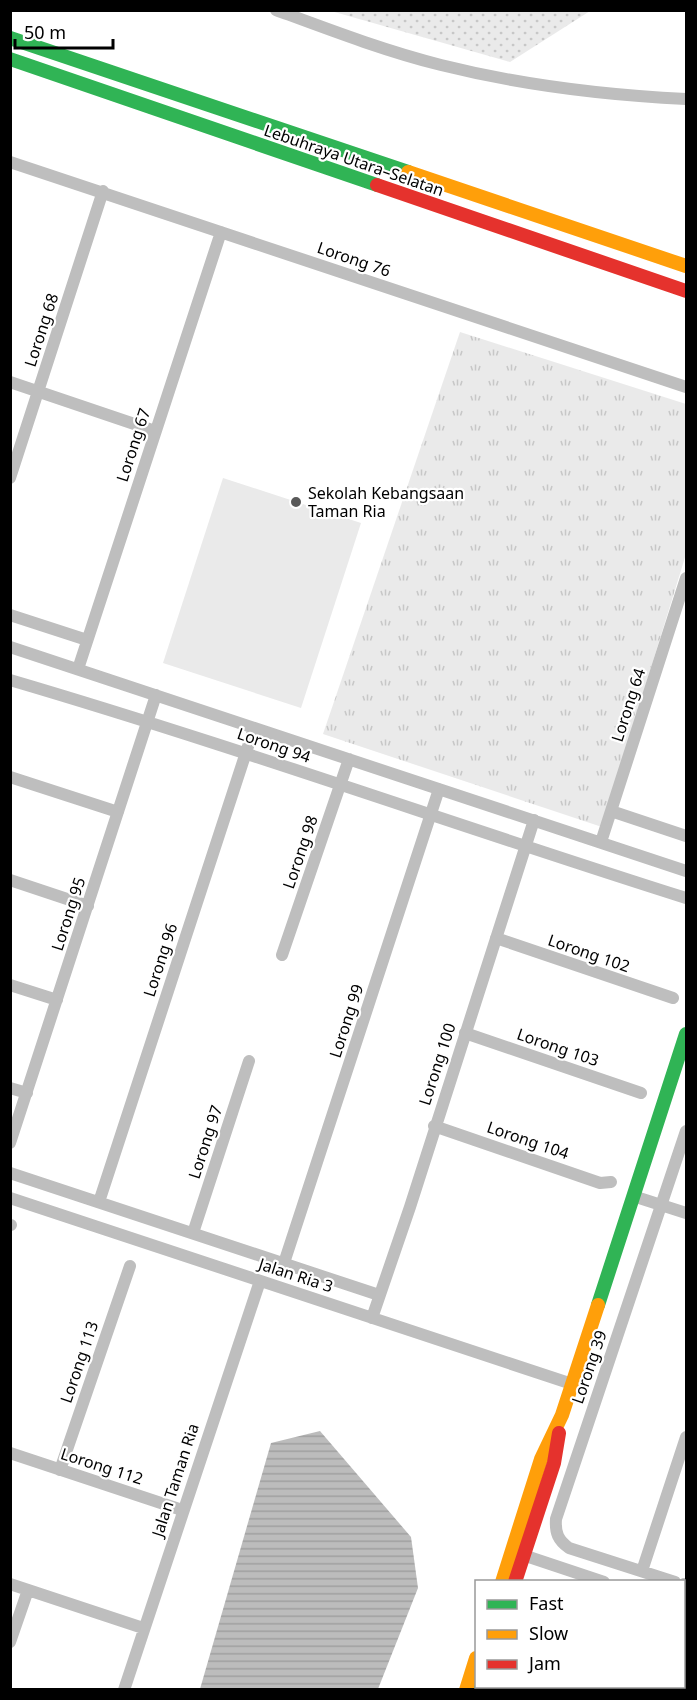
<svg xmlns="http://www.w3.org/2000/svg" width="697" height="1700" font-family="'Noto Sans',sans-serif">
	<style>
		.grass { fill: url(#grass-dots) }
		.park { fill: url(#park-tufts) }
		.garden { fill: #eaeaea }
		.water { fill: url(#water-rules) }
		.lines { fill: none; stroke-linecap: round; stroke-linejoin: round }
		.street { stroke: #bebebe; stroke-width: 12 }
		.fast { stroke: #30b455; stroke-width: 14 }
		.slow { stroke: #ff9f0a; stroke-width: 14 }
		.jam { stroke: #e5322d; stroke-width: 14 }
		.poi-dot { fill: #595959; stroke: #fff; stroke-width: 2 }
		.labels { text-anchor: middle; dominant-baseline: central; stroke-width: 4.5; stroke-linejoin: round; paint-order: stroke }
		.street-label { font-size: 16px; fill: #000; stroke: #fff }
		.poi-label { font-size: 16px; fill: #000; stroke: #fff; text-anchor: start }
	</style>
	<defs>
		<pattern id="grass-dots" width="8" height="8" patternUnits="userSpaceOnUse" patternTransform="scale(1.5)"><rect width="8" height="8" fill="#eaeaea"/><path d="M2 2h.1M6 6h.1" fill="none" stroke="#c7c7c7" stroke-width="1.8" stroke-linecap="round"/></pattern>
		<pattern id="park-tufts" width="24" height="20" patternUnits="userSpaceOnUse" patternTransform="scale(1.5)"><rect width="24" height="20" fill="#eaeaea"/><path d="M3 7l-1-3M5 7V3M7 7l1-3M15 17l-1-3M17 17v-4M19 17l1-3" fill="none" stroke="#c7c7c7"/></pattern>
		<pattern id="water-rules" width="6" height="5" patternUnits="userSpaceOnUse" patternTransform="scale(1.5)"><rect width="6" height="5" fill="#bcbcbc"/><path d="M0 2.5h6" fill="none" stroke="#a0a0a0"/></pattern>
	</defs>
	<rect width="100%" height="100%" fill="#fff"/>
	<!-- grass -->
	<path class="grass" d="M331 11H590L510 62Z"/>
	<!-- park -->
	<path class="park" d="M460 332 686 404V554L602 827 323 734Z"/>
	<!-- garden -->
	<path class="garden" d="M223 478 361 523 301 708 163 663Z"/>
	<!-- water -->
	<path class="water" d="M320 1431 411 1537 418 1588 378 1689H200L271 1443Z"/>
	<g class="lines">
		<!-- street -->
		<path class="street" d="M276 10C330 30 385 51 441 65 521 85 604 95 686 99
			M10 162 686 387
			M10 382 155 431
			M10 478 103 191
			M10 615 87 640
			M10 647 686 871
			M78 669 221 232
			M10 680C238 747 461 827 686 898
			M10 777 118 812
			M611 811 686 836
			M601 842 686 578
			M10 880 88 906
			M496 938 673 998
			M282 955 349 759
			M10 985 57 1000
			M465 1033 641 1093
			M10 1088 27 1093
			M434 1126 600 1183 611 1182
			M10 1143 156 695
			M10 1173 379 1295
			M633 1196 686 1213
			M10 1198 572 1384
			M99 1202 254 728
			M10 1225H11
			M193 1233 249 1061
			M284 1263 439 789
			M372 1318 410 1207 534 820
			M10 1453 182 1510
			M60 1470 130 1266
			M517 1553 604 1582
			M642 1571 686 1437
			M675 1582 569 1548C558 1540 555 1533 556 1519L686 1131
			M10 1584 143 1628
			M684 1584 686 1585
			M684 1608 686 1609
			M10 1642 28 1590
			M684 1647 686 1648
			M124 1690 260 1281
			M507 1690 508 1686
			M638 1690 639 1686"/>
		<!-- fast -->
		<path class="fast" d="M10 38 408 172
			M10 59 377 185
			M598 1305 686 1034
			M480 1690 481 1686"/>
		<!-- slow -->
		<path class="slow" d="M408 172 686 266
			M502 1582 541 1459 562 1415 598 1305
			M466 1690 476 1658"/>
		<!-- jam -->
		<path class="jam" d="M377 185 686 291
			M515 1582 554 1463 559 1433"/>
	</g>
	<!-- markers -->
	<circle class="poi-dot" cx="296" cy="502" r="6"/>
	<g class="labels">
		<!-- street labels -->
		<g class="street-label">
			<text transform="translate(354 160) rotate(19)">Lebuhraya Utara–Selatan</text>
			<text transform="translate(354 259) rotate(19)">Lorong 76</text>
			<text transform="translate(41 330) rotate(-72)">Lorong 68</text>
			<text transform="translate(133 445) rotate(-72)">Lorong 67</text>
			<text transform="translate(628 705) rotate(-72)">Lorong 64</text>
			<text transform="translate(274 745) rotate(19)">Lorong 94</text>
			<text transform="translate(300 852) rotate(-71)">Lorong 98</text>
			<text transform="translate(68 914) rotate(-72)">Lorong 95</text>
			<text transform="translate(589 953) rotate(19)">Lorong 102</text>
			<text transform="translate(160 960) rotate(-72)">Lorong 96</text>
			<text transform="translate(346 1021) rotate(-72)">Lorong 99</text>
			<text transform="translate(558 1047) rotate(19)">Lorong 103</text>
			<text transform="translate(437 1064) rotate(-72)">Lorong 100</text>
			<text transform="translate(528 1140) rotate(19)">Lorong 104</text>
			<text transform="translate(205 1142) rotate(-72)">Lorong 97</text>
			<text transform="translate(296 1275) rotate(18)">Jalan Ria 3</text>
			<text transform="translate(79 1362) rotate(-71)">Lorong 113</text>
			<text transform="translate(589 1367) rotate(-71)">Lorong 39</text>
			<text transform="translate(102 1466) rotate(18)">Lorong 112</text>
			<text transform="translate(175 1480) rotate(-72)">Jalan Taman Ria</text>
		</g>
		<!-- poi labels -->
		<g class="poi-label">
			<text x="308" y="493">Sekolah Kebangsaan<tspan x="308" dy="18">Taman Ria</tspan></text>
		</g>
	</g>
	<!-- border -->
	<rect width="697" height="1700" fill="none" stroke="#000000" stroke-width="24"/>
	<!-- legend -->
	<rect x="475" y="1580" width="210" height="108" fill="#ffffff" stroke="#999999" stroke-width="1.5"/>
	<rect x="487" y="1600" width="30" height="9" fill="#30b455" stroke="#999999" stroke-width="1.5"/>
	<text x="529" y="1610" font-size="18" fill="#000000">Fast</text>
	<rect x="487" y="1630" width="30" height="9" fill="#ff9f0a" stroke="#999999" stroke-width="1.5"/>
	<text x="529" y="1640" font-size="18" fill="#000000">Slow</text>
	<rect x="487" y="1660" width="30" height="9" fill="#e5322d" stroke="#999999" stroke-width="1.5"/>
	<text x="529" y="1670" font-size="18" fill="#000000">Jam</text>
	<!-- scale -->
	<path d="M15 39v9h98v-9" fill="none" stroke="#000000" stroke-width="3"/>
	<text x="24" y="39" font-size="18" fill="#000000" stroke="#ffffff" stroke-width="4.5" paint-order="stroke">50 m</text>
</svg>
